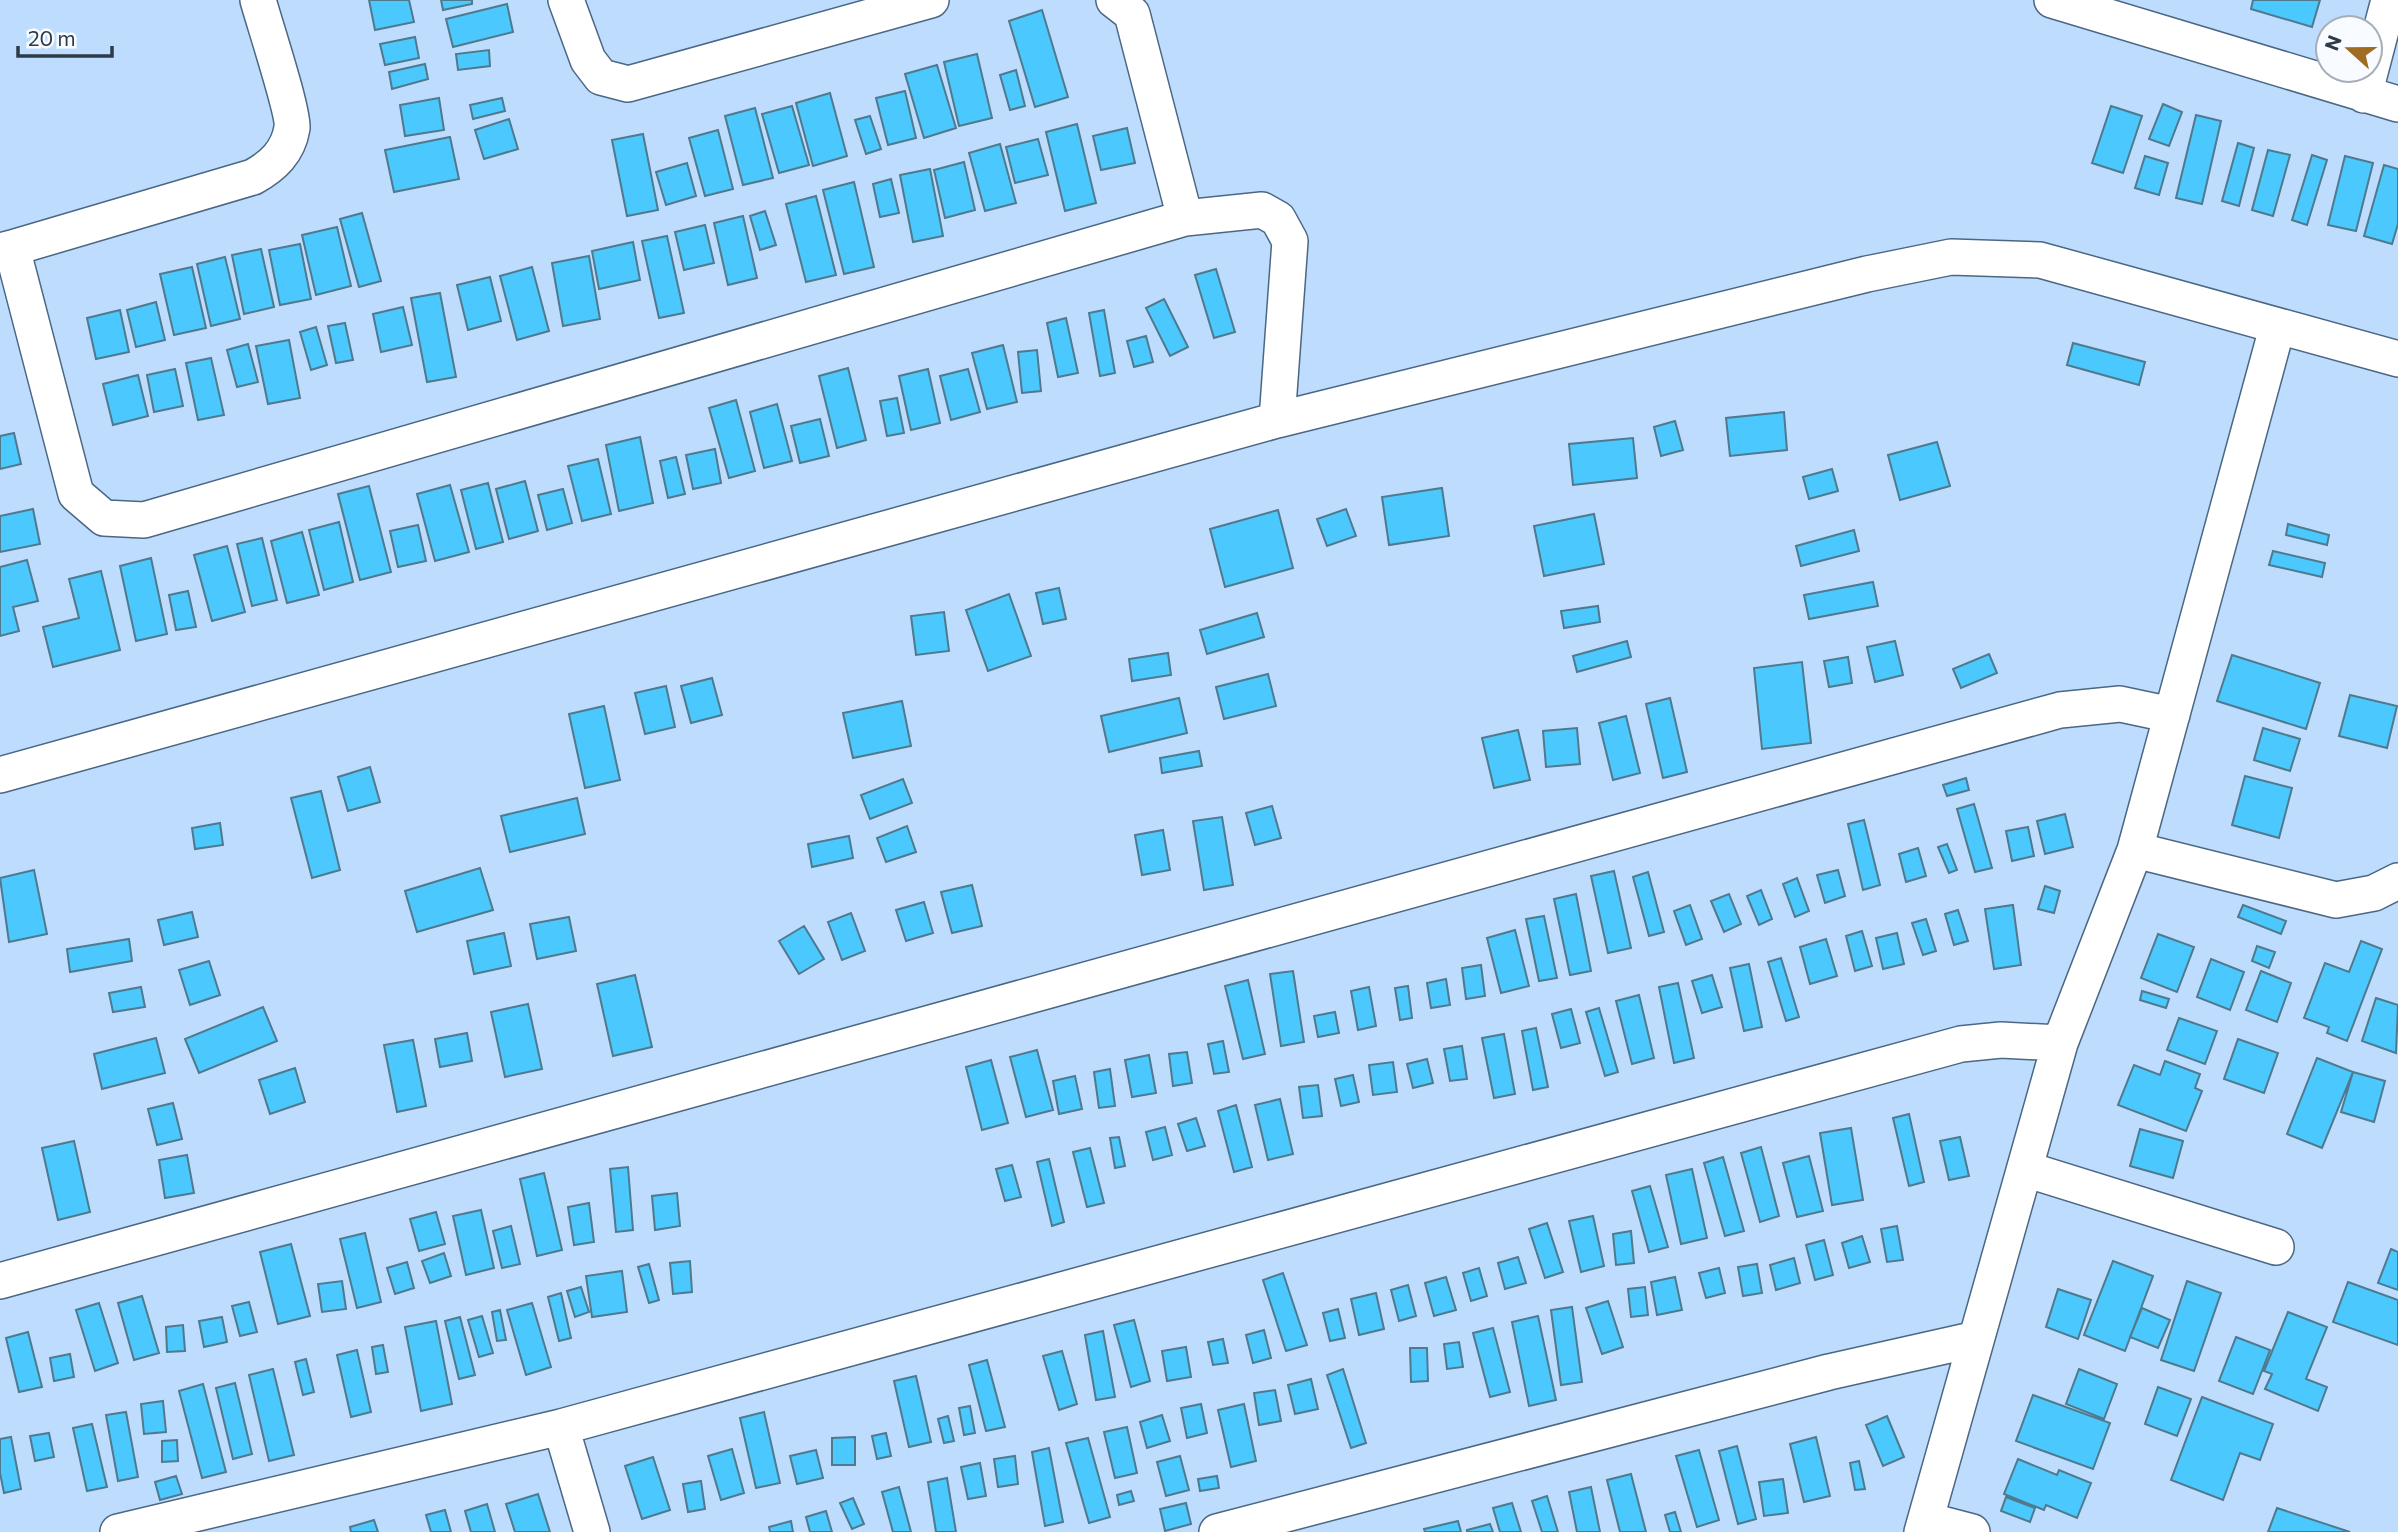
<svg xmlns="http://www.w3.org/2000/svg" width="2398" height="1532" font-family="Commissioner,sans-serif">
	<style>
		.building { fill: #4bc8fd; stroke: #4f798d; stroke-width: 2 }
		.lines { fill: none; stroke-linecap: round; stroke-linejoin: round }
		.minor-casing { stroke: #4b6783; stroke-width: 38 }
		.minor { stroke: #fff; stroke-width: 35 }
	</style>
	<rect width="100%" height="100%" fill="#beddfe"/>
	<!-- building -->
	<path class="building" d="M369 0H409L414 22 375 30Z
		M441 0H472V4L443 10Z
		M2253 0H2320L2312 27 2251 9Z
		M507 4 513 32 453 47 446 19Z
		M1042 10 1068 97 1035 107 1009 21Z
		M415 37 419 58 385 65 380 44Z
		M489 50 490 66 458 70 456 54Z
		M977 54 992 118 959 126 944 62Z
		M425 64 428 79 392 89 389 72Z
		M937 65 956 128 924 138 905 74Z
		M1016 70 1025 106 1010 110 1000 75Z
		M905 91 916 138 888 145 876 98Z
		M830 93 847 156 813 166 796 103Z
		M439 98 444 130 405 136 400 105Z
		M502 98 505 111 473 119 470 105Z
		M2163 104 2182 112 2169 146 2149 139Z
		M792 106 809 165 779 173 762 114Z
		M2111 106 2142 116 2123 173 2092 163Z
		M755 108 773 178 743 185 725 116Z
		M2196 115 2221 121 2202 204 2176 198Z
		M870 116 881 149 866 154 855 120Z
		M509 119 518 149 484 159 475 130Z
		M1077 124 1096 203 1065 211 1046 132Z
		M1127 128 1135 163 1101 170 1093 136Z
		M718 130 733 189 705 196 689 138Z
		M643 134 658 210 627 216 612 140Z
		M450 137 459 179 394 192 385 150Z
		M1038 139 1048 175 1015 183 1006 147Z
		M2238 143 2254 148 2239 206 2222 201Z
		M1000 144 1016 203 985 211 969 153Z
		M2268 150 2290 155 2273 216 2252 210Z
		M2312 155 2327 160 2307 225 2292 220Z
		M2145 156 2168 163 2159 195 2135 188Z
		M2345 156 2373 163 2356 231 2328 225Z
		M964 162 975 210 945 218 934 170Z
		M687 163 696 196 666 205 656 172Z
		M2384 165 2398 169V224L2392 244 2364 236Z
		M930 169 943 236 913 242 900 175Z
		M891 179 899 213 880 217 873 184Z
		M854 182 874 267 844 274 823 190Z
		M816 196 836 275 806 282 786 204Z
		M765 211 776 245 760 250 750 216Z
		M362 213 381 281 359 287 340 219Z
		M743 216 757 278 728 285 714 223Z
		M705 225 714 263 684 270 675 232Z
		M337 227 351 286 316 295 302 235Z
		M667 236 684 313 659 318 642 241Z
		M633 242 640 280 599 289 592 251Z
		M300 244 311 299 280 305 269 250Z
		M261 249 274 307 244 314 232 255Z
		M589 256 600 319 563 326 552 263Z
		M225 257 240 319 211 326 197 264Z
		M192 267 206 328 174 335 160 274Z
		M532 267 549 331 517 340 500 276Z
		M1216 269 1235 332 1214 338 1195 275Z
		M490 277 501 321 468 330 457 285Z
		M440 293 456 377 427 382 411 298Z
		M1164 299 1188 347 1170 356 1146 308Z
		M156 302 165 340 136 347 127 310Z
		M403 307 412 345 381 352 373 314Z
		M120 310 129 352 96 359 87 318Z
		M1104 310 1115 373 1100 376 1089 313Z
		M1066 318 1078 373 1058 377 1047 323Z
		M345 323 353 360 336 363 328 326Z
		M316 327 327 365 311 370 300 332Z
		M1146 336 1153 362 1134 367 1127 341Z
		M289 340 300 398 268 404 256 346Z
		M2073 343 2145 362 2139 385 2067 365Z
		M248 344 258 382 237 387 227 350Z
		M1003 345 1017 402 987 409 972 353Z
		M1037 350 1041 391 1022 393 1018 352Z
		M211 358 224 415 198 420 186 363Z
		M848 368 866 440 837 448 819 376Z
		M175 369 183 406 154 412 147 375Z
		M928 369 940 423 911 430 899 376Z
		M968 369 980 412 951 420 940 376Z
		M138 375 148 416 113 425 103 384Z
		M897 398 904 433 887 436 880 401Z
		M736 400 755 471 729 478 709 408Z
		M777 404 792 461 764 468 750 412Z
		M1784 412 1787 450 1730 456 1726 418Z
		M820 419 829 456 800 463 791 426Z
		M1675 421 1683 450 1661 456 1654 427Z
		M14 433 21 464 0 469V436Z
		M640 437 653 503 619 511 606 445Z
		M1633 438 1637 478 1573 485 1569 444Z
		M1937 442 1950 486 1900 500 1888 455Z
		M715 449 721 483 693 489 686 455Z
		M676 457 685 494 668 498 660 461Z
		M598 459 611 514 582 521 568 466Z
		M1832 469 1838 491 1809 499 1803 477Z
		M525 481 538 531 509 539 496 489Z
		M488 483 503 542 476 549 461 490Z
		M450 485 469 552 435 561 417 494Z
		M369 486 391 572 360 580 338 494Z
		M1442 488 1449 536 1389 545 1382 497Z
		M563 489 572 523 547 530 538 495Z
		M33 509 40 544 0 552V516Z
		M1346 509 1356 536 1327 546 1317 519Z
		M1278 510 1293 568 1225 587 1210 529Z
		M1594 514 1604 564 1544 576 1534 526Z
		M339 522 353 582 324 590 309 530Z
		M2288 524 2329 535 2327 545 2286 535Z
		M418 525 426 561 398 567 390 531Z
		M1854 530 1859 551 1801 566 1796 546Z
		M302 532 319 595 287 603 271 541Z
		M262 538 277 600 252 606 237 544Z
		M227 546 245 612 212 621 194 555Z
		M2273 551 2325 563 2322 577 2269 565Z
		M151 558 167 634 136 641 120 566Z
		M27 560 38 601 13 607 19 631 0 636V567Z
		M101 571 120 650 53 667 43 627 79 618 69 579Z
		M1873 582 1878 606 1809 619 1804 595Z
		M1059 588 1066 619 1043 624 1036 593Z
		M188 591 196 627 176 630 169 595Z
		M1009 594 1031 656 988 671 966 610Z
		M1598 606 1600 622 1564 628 1561 611Z
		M944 612 949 651 916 655 911 616Z
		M1257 613 1264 637 1207 654 1200 630Z
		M1627 641 1631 657 1577 672 1573 656Z
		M1895 641 1903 675 1875 682 1867 647Z
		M1168 653 1171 675 1132 681 1129 659Z
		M1989 654 1997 673 1961 688 1953 669Z
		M2232 655 2320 683 2306 729 2217 701Z
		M1848 657 1852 683 1829 687 1824 661Z
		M1802 662 1811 743 1762 749 1754 668Z
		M1268 674 1276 706 1224 719 1216 687Z
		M712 678 722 715 691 723 681 686Z
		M666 686 675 727 645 734 635 693Z
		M2350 695 2397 706 2387 748 2339 736Z
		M1179 698 1187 733 1109 752 1101 716Z
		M1670 698 1687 772 1663 778 1646 704Z
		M902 701 911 746 853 758 843 713Z
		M604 706 620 780 585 788 569 714Z
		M1626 716 1640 773 1613 780 1599 723Z
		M1577 728 1580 764 1546 767 1543 731Z
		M2263 728 2300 739 2290 771 2254 760Z
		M1518 730 1530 780 1494 788 1482 738Z
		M1199 751 1202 766 1162 773 1160 758Z
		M370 767 380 802 348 811 338 777Z
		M2245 776 2292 788 2279 838 2232 825Z
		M1966 778 1969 790 1947 796 1943 785Z
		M903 779 912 803 870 819 861 795Z
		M321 791 340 870 312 878 291 798Z
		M577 798 585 834 510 852 501 816Z
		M1974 804 1992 868 1975 872 1957 809Z
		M1272 806 1281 838 1255 845 1246 813Z
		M2065 814 2073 847 2045 854 2037 821Z
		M1222 817 1233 885 1204 890 1193 821Z
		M1864 820 1880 885 1863 890 1848 824Z
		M220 823 223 845 195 849 192 828Z
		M907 826 916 852 886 862 877 838Z
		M2028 827 2034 856 2012 861 2006 831Z
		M1163 830 1170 870 1142 875 1135 835Z
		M849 836 853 858 812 867 808 844Z
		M1947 844 1957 870 1949 873 1938 847Z
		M1918 848 1926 876 1906 882 1899 854Z
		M480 868 493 910 417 932 405 891Z
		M34 870 47 934 9 942 0 878Z
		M1838 870 1845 896 1825 903 1817 875Z
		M1614 871 1631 948 1608 953 1591 876Z
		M1648 872 1664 932 1649 936 1633 877Z
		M1797 878 1809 911 1795 917 1783 884Z
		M972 885 982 926 952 933 941 892Z
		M2045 886 2060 891 2054 913 2038 909Z
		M1761 890 1772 919 1759 925 1747 896Z
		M1576 894 1591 971 1570 975 1554 899Z
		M1729 894 1741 924 1724 932 1711 901Z
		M924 902 933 933 906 941 896 910Z
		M1690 905 1702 939 1686 945 1674 911Z
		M2013 905 2021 965 1994 969 1985 909Z
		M2243 905 2286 921 2281 934 2238 917Z
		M1958 910 1968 941 1954 945 1945 914Z
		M192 912 198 937 164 945 158 920Z
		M851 913 865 951 842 960 828 922Z
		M1544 916 1557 978 1539 981 1526 919Z
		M569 917 576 951 537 959 530 924Z
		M1926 919 1936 951 1923 955 1912 923Z
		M804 926 824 959 799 974 779 941Z
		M1515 930 1529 986 1501 993 1487 938Z
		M1862 931 1872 966 1855 971 1846 936Z
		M504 933 511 966 474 974 467 941Z
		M1897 933 1904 964 1883 969 1876 938Z
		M2158 934 2194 947 2177 992 2141 978Z
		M129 939 132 961 70 972 67 949Z
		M1826 939 1837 976 1810 984 1800 947Z
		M2361 941 2382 949 2347 1041 2327 1033 2329 1027 2304 1018 2325 963 2349 972Z
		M2257 946 2275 952 2269 968 2252 961Z
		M1781 958 1799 1017 1786 1021 1768 962Z
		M2211 959 2244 972 2230 1010 2197 997Z
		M209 961 220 995 190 1005 179 970Z
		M1749 964 1762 1027 1744 1031 1730 968Z
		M1481 965 1485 996 1466 999 1462 968Z
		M1293 971 1304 1042 1281 1046 1270 974Z
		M2261 971 2291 983 2277 1022 2246 1010Z
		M635 975 652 1047 613 1056 597 984Z
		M1712 975 1722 1007 1702 1013 1692 981Z
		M1446 979 1450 1005 1431 1008 1427 983Z
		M1248 980 1265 1054 1243 1059 1225 986Z
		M1678 983 1694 1058 1674 1063 1659 987Z
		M1408 986 1412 1018 1400 1020 1395 988Z
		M141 987 145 1007 113 1012 109 993Z
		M1369 987 1376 1026 1358 1030 1351 991Z
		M2142 991 2169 999 2166 1008 2140 1000Z
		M1639 995 1654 1058 1632 1064 1616 1001Z
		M2376 998 2398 1005 2396 1053 2362 1041Z
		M528 1004 542 1069 505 1077 491 1012Z
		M263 1007 277 1041 199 1073 185 1039Z
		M1599 1008 1618 1072 1605 1076 1586 1012Z
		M1571 1009 1580 1043 1561 1048 1552 1014Z
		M1335 1012 1339 1033 1318 1037 1314 1016Z
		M2179 1018 2217 1031 2205 1064 2167 1050Z
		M1536 1028 1548 1087 1533 1090 1522 1031Z
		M467 1033 472 1061 440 1067 435 1039Z
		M1504 1034 1515 1094 1494 1098 1482 1038Z
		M156 1038 165 1073 102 1089 94 1054Z
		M2238 1039 2278 1053 2264 1093 2224 1079Z
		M413 1040 426 1106 397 1112 384 1045Z
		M1223 1041 1229 1072 1214 1074 1208 1044Z
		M1462 1046 1467 1079 1450 1081 1444 1049Z
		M1037 1050 1053 1110 1026 1117 1010 1057Z
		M1187 1052 1192 1083 1173 1086 1169 1054Z
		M1149 1055 1156 1093 1132 1097 1125 1060Z
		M2317 1058 2353 1072 2322 1148 2287 1134Z
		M1427 1059 1433 1083 1413 1088 1407 1064Z
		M991 1060 1008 1123 982 1130 966 1067Z
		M2165 1061 2200 1074 2195 1088 2202 1091 2186 1131 2118 1105 2134 1065 2160 1075Z
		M1393 1062 1397 1092 1373 1095 1369 1065Z
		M295 1068 305 1102 270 1114 259 1080Z
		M1110 1069 1115 1106 1099 1108 1094 1072Z
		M2353 1072 2385 1081 2374 1122 2341 1112Z
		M1353 1075 1359 1102 1341 1106 1335 1079Z
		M1075 1076 1082 1109 1059 1114 1053 1081Z
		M1318 1085 1322 1116 1303 1118 1299 1087Z
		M1280 1099 1293 1154 1268 1160 1255 1105Z
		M173 1103 182 1139 157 1145 148 1109Z
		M1236 1105 1252 1167 1234 1172 1218 1111Z
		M1909 1114 1924 1182 1909 1186 1893 1118Z
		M1196 1118 1205 1146 1187 1151 1178 1124Z
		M1165 1127 1172 1155 1153 1160 1146 1132Z
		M1851 1128 1863 1200 1832 1205 1820 1133Z
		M2140 1129 2183 1141 2173 1178 2130 1166Z
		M1119 1137 1125 1166 1115 1168 1110 1138Z
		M1960 1137 1969 1176 1949 1180 1940 1141Z
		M74 1141 90 1212 58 1220 42 1148Z
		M1761 1147 1779 1216 1760 1222 1741 1153Z
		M1090 1148 1104 1203 1087 1207 1073 1152Z
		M187 1155 194 1193 165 1198 159 1160Z
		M1809 1156 1823 1211 1797 1217 1783 1163Z
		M1723 1157 1744 1231 1725 1236 1704 1163Z
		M1049 1159 1064 1222 1052 1226 1037 1162Z
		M1012 1165 1021 1197 1005 1201 996 1169Z
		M628 1167 633 1230 616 1232 610 1169Z
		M1692 1169 1707 1238 1681 1244 1666 1175Z
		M544 1173 562 1250 537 1256 520 1179Z
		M1650 1186 1668 1247 1649 1252 1632 1191Z
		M677 1193 680 1226 655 1230 652 1196Z
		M589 1203 594 1242 574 1245 568 1207Z
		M481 1210 494 1268 466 1275 453 1216Z
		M436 1212 445 1244 419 1251 410 1219Z
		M1593 1216 1604 1266 1581 1272 1569 1221Z
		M1547 1223 1563 1272 1545 1278 1529 1229Z
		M511 1226 520 1264 502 1268 493 1231Z
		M1897 1226 1903 1260 1887 1262 1881 1229Z
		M1631 1231 1634 1263 1616 1265 1613 1234Z
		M365 1233 381 1302 357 1308 340 1239Z
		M1862 1236 1870 1262 1849 1268 1842 1243Z
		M1824 1240 1833 1275 1815 1280 1806 1245Z
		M291 1244 310 1316 278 1324 260 1252Z
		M2391 1249 2398 1252V1290L2378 1283Z
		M444 1253 451 1276 430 1283 422 1261Z
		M1518 1257 1526 1283 1505 1289 1498 1263Z
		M1794 1258 1800 1283 1776 1290 1770 1265Z
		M690 1261 692 1292 673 1294 670 1263Z
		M2113 1261 2153 1276 2125 1351 2084 1335Z
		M407 1262 414 1288 395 1294 387 1268Z
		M649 1264 659 1300 649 1303 638 1267Z
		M1757 1264 1762 1293 1743 1296 1738 1267Z
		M1479 1268 1487 1296 1471 1301 1463 1273Z
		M1719 1268 1725 1293 1706 1298 1699 1273Z
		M622 1271 627 1312 592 1317 586 1276Z
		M1283 1273 1307 1345 1286 1351 1263 1280Z
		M1446 1277 1456 1310 1434 1316 1425 1283Z
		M1675 1277 1682 1310 1657 1315 1651 1282Z
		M342 1281 346 1309 322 1312 318 1284Z
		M2187 1281 2221 1293 2194 1371 2161 1360Z
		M2348 1282 2398 1300V1345L2333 1322Z
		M1408 1285 1416 1316 1399 1321 1391 1290Z
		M581 1287 589 1312 575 1317 567 1291Z
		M1645 1287 1648 1315 1631 1317 1628 1289Z
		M2058 1289 2091 1300 2078 1339 2046 1327Z
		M561 1293 571 1338 559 1341 548 1297Z
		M1376 1293 1384 1329 1359 1335 1351 1299Z
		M142 1296 159 1353 134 1360 118 1303Z
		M1608 1301 1623 1347 1602 1354 1586 1308Z
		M249 1302 257 1332 240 1336 232 1306Z
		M99 1303 118 1363 95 1371 76 1310Z
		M532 1303 551 1367 526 1375 507 1310Z
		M1572 1307 1582 1382 1561 1385 1551 1310Z
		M2142 1308 2170 1320 2158 1348 2130 1337Z
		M1338 1309 1345 1338 1330 1341 1323 1313Z
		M500 1310 506 1340 497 1341 492 1312Z
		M2288 1312 2327 1327 2306 1379 2327 1387 2318 1411 2265 1389 2272 1374 2264 1371Z
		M482 1316 493 1353 479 1357 468 1320Z
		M1538 1316 1556 1400 1529 1406 1512 1322Z
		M222 1317 227 1342 204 1347 199 1321Z
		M460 1317 475 1375 459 1379 445 1321Z
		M1134 1320 1150 1381 1131 1387 1114 1325Z
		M436 1321 452 1404 421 1411 405 1327Z
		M183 1325 185 1351 167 1352 166 1327Z
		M1493 1328 1510 1392 1490 1397 1473 1333Z
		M1264 1330 1271 1358 1253 1363 1246 1335Z
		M1103 1331 1115 1397 1096 1400 1085 1335Z
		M28 1332 42 1387 19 1392 6 1338Z
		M2236 1337 2270 1350 2253 1394 2219 1381Z
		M1223 1339 1228 1363 1213 1365 1208 1342Z
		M1459 1342 1463 1367 1447 1369 1444 1344Z
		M383 1345 388 1372 376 1374 372 1347Z
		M1186 1347 1191 1377 1167 1381 1162 1351Z
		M1410 1348H1427L1428 1381 1411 1382Z
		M357 1350 371 1412 351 1417 337 1355Z
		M1062 1351 1077 1404 1059 1410 1043 1356Z
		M70 1354 74 1377 54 1381 50 1358Z
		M306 1359 314 1392 303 1395 295 1362Z
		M987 1360 1005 1427 986 1431 969 1365Z
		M273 1369 294 1455 269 1461 249 1375Z
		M1343 1369 1366 1443 1351 1448 1327 1375Z
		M2079 1369 2117 1384 2104 1419 2066 1404Z
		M916 1376 931 1442 909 1447 894 1381Z
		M1311 1379 1318 1409 1295 1414 1288 1385Z
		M235 1383 252 1454 233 1459 216 1388Z
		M203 1384 226 1472 202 1478 179 1391Z
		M2158 1387 2191 1399 2177 1436 2145 1424Z
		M1275 1390 1281 1421 1259 1425 1254 1393Z
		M2033 1395 2110 1423 2093 1469 2016 1441Z
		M2202 1397 2273 1424 2260 1460 2240 1453 2223 1500 2171 1480Z
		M163 1401 166 1432 144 1434 141 1404Z
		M1201 1404 1207 1433 1187 1438 1181 1408Z
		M1244 1404 1256 1461 1231 1467 1218 1410Z
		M970 1406 975 1433 964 1435 959 1408Z
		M126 1412 138 1477 118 1481 106 1415Z
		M764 1412 780 1483 756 1488 740 1418Z
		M1162 1415 1170 1441 1147 1448 1140 1422Z
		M948 1416 954 1441 944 1443 938 1419Z
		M1887 1416 1904 1457 1883 1466 1866 1425Z
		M92 1424 107 1487 87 1491 73 1428Z
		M1127 1427 1137 1473 1115 1478 1104 1432Z
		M49 1433 54 1457 35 1461 30 1436Z
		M886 1433 891 1456 877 1459 872 1436Z
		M11 1437 21 1489 4 1493 0 1473V1439Z
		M855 1437V1465H832V1438Z
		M1816 1437 1830 1496 1804 1502 1790 1444Z
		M1088 1438 1110 1517 1089 1523 1066 1443Z
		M177 1440 178 1461 162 1462V1441Z
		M1737 1446 1756 1519 1738 1524 1719 1451Z
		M1049 1448 1063 1522 1045 1526 1032 1452Z
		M732 1449 744 1493 721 1500 708 1456Z
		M816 1450 823 1478 797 1484 790 1456Z
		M1699 1450 1719 1520 1697 1527 1676 1456Z
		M1015 1456 1018 1484 998 1487 994 1459Z
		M1180 1456 1189 1490 1166 1496 1157 1462Z
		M653 1457 670 1510 642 1519 625 1466Z
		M2018 1459 2057 1475 2059 1470 2091 1483 2077 1518 2046 1505 2044 1510 2004 1494Z
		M1859 1461 1865 1489 1855 1490 1850 1463Z
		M980 1463 986 1496 968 1499 961 1467Z
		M1631 1474 1646 1532H1620L1607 1480Z
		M176 1476 182 1494 160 1500 155 1482Z
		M1217 1476 1219 1488 1200 1491 1198 1479Z
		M947 1478 956 1532H936L928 1482Z
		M1783 1479 1788 1513 1764 1516 1759 1482Z
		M701 1481 705 1509 688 1512 683 1484Z
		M899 1487 911 1532H893L882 1492Z
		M1591 1487 1600 1532H1577L1569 1492Z
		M1131 1491 1134 1501 1119 1505 1117 1495Z
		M538 1494 550 1532H515L506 1504Z
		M1547 1496 1558 1532H1542L1532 1501Z
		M2006 1497 2035 1508 2030 1522 2001 1511Z
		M853 1498 864 1524 852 1529 840 1503Z
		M1186 1503 1191 1524 1165 1531 1160 1509Z
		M1512 1503 1521 1532H1500L1493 1508Z
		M487 1504 495 1532H471L465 1511Z
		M2277 1508 2350 1532H2268Z
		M445 1510 451 1532H431L426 1515Z
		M826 1511 832 1532H810L806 1517Z
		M1675 1512 1681 1532H1670L1665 1515Z
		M374 1520 378 1532H351L350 1527Z
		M791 1521 793 1532H770L769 1527Z
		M1458 1521 1461 1532H1425L1424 1529Z
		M1490 1524 1493 1532H1467V1530Z"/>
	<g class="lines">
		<defs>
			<path id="minor" d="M566 0 588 60 601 77 628 84 931 0
				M1114 0 1132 14 1185 218
				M2052 0 2398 104
				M2364 95 2389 0
				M12 248 253 177C273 166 288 152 292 128 294 113 264 22 258 0
				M0 251 12 248 76 494 104 518 144 520 1185 218 1262 210 1278 219 1290 241 1277 420
				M0 775 1277 420 1867 274 1951 257 2040 260 2398 359
				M2135 850 2336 900 2374 893 2398 881
				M2025 1169 2276 1247
				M0 1281 2060 710 2120 704 2172 715
				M561 1427 592 1532
				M1926 1520 1972 1532
				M118 1532 561 1427 1961 1044 2001 1040 2060 1043
				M1217 1532 1829 1372 1976 1339
				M1922 1532 2060 1043 2135 850 2277 328"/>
		</defs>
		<!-- minor casing -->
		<use href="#minor" class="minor-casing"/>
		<!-- minor -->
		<use href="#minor" class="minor"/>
	</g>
	<!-- north arrow -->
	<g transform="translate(2349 49) rotate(291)"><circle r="33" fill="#f8fbff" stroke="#a7aeb5" stroke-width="2"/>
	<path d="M0-5L12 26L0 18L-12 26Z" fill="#a06b23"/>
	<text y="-10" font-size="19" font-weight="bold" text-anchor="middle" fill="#2d3a47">N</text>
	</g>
	<!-- scale -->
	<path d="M18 46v10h94v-10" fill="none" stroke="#2d3a47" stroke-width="3.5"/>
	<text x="28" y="46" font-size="21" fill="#2d3a47" stroke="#f8fbff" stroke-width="5" paint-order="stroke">20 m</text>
</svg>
